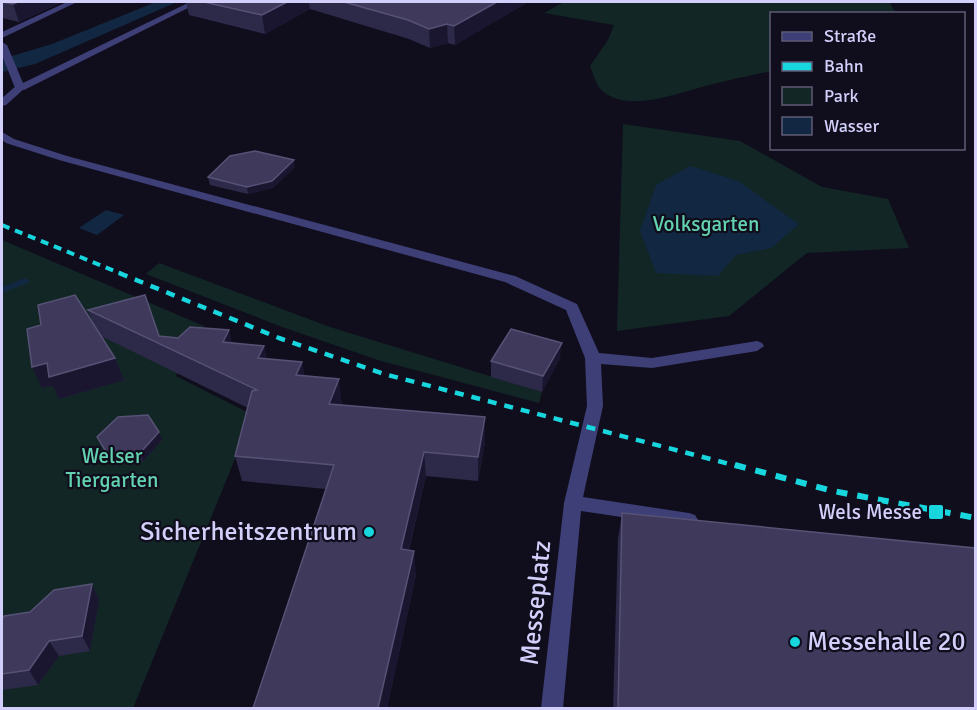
<svg xmlns="http://www.w3.org/2000/svg" width="977" height="710" font-family="Signika,sans-serif">
	<style>
		.green { fill: #122625 }
		.water { fill: #122842 }
		.lines { fill: none; stroke-linecap: round; stroke-linejoin: round }
		.stream { fill: #122842; fill-rule: evenodd }
		.service { fill: #3e3f77; fill-rule: evenodd }
		.minor { fill: #3e3f77; fill-rule: evenodd }
		.rail-far2 { stroke: #17d6de; stroke-width: 4; stroke-dasharray: 8 6; stroke-linecap: butt }
		.rail-far1 { stroke: #17d6de; stroke-width: 4.5; stroke-dasharray: 9 8; stroke-linecap: butt }
		.rail { stroke: #17d6de; stroke-width: 6; stroke-dasharray: 11 10; stroke-linecap: butt }
		.wall { fill: #2d2949 }
		.shaded-wall { fill: #1a1630 }
		.building { fill: #3f3a5c; stroke: #565275; stroke-width: 1.5 }
		.poi-dot { fill: #17d6de; stroke: #100e1d; stroke-width: 2 }
		.labels { text-anchor: middle; dominant-baseline: central; stroke-width: 4.5; stroke-linejoin: round; paint-order: stroke }
		.park-label { font-size: 21px; fill: #63d2b0; stroke: #100e1d }
		.poi-label { font-size: 21px; fill: #d2cffa; stroke: #100e1d; text-anchor: end }
		.near-poi-label { font-size: 26px; fill: #d2cffa; stroke: #100e1d; text-anchor: end }
		.near-street-label { font-size: 26px; fill: #d2cffa; stroke: #100e1d }
	</style>
	<rect width="100%" height="100%" fill="#100e1d"/>
	<!-- green -->
	<path class="green" d="M564 2H889L896 13 772 14 771 71C752 75 732 79 713 84 683 91 632 113 605 93 596 87 594 76 590 66L608 40 614 25 544 13Z
		M623 124 740 141 822 187 888 199 909 248 807 253 729 316 617 331Z
		M2 240 204 326 176 376 253 415 133 708H2Z
		M159 263 330 327 542 392 539 403 381 361 282 327 146 274Z"/>
	<!-- water -->
	<path class="water" d="M156 2H177L35 64 2 72V59L52 44Z
		M690 166 738 181 799 224 771 248 736 255 718 276 656 273 640 231 656 185Z
		M106 210 124 215 97 235 79 228Z"/>
	<g class="lines">
		<!-- stream -->
		<path class="stream" d="M25 278 30 281 28 283 2 293V287Z"/>
		<!-- service -->
		<path class="service" d="M16 86 25 88 6 105 2 106V98Z
			M2 132 14 139 67 156 515 276 577 304 599 353 652 358 757 341 762 343 764 346 757 351 652 368 601 364 603 406 583 497 689 513 695 515 698 520 695 525 689 527 581 511 563 708H541L564 503 587 406 585 358 566 310 505 282 59 160 6 143 2 140Z"/>
		<!-- minor -->
		<path class="minor" d="M67 2H77L2 38V32Z
			M190 2H200L24 90 15 88 2 55V42L7 45 23 83Z"/>
		<!-- rail-far2 -->
		<path class="rail-far2" d="M2 225 122 274"/>
		<!-- rail-far1 -->
		<path class="rail-far1" d="M119 273 279 338 384 374 741 467"/>
		<!-- rail -->
		<path class="rail" d="M735 465 833 491 976 518"/>
	</g>
	<!-- wall -->
	<path class="wall" d="M2 2H62L19 22 2 18Z
		M186 2H528L455 45 448 43 430 48 409 39 310 9 265 34 189 15Z
		M295 167 273 188 248 194 210 185 208 177Z
		M88 310 159 336 232 343 305 376 342 404V405L485 442 478 481 426 476 409 550 416 575 387 708H253L326 489 242 481 235 456 248 408 101 336 115 358 124 380 59 399 53 386 42 388 93 323Z
		M560 358 542 392 491 377V361Z
		M97 437 162 440 143 461 111 464Z
		M622 513 975 708H613L618 539Z
		M99 600 90 651 59 656 38 685 2 690V619Z"/>
	<!-- shaded-wall -->
	<path class="shaded-wall" d="M18 2H62L19 22 13 4Z
		M287 2H309L310 9 265 34 262 15Z
		M497 2H528L455 45 454 26Z
		M447 24 448 43 430 48 429 29Z
		M294 160 295 167 273 188 248 194 247 187Z
		M229 330 235 354 223 342Z
		M562 343 560 358 542 392 543 376Z
		M264 346 270 370 258 358Z
		M115 358 124 380 59 399 53 386 42 388 32 367 47 363Z
		M302 362 307 386 296 375Z
		M339 379 342 404 333 428 329 404Z
		M485 417V442L478 481V457Z
		M159 432 162 440 143 461 140 453Z
		M424 452 426 476 403 573 401 549Z
		M414 551 416 575 387 708H378Z
		M92 584 99 600 90 651 82 636Z
		M49 641 59 656 38 685 29 670Z"/>
	<!-- building -->
	<path class="building" d="M2 2H18L13 4Z
		M204 2H287L262 15Z
		M344 2H497L454 26 447 24 429 29 408 20Z
		M255 151 294 160 272 181 247 187 208 177 230 156Z
		M75 295 115 358 49 377 47 363 32 367 27 329 41 325 38 305Z
		M145 295 159 336 178 338 190 327 229 330 223 342 264 346 258 358 302 362 296 375 339 379 329 404 485 417 478 457 424 452 401 549 414 551 378 708H253L334 465 235 456 252 391 257 390 88 310Z
		M511 329 562 343 543 376 491 361Z
		M148 415 159 432 140 453 108 455 97 437 118 417Z
		M622 513 975 548V708H618Z
		M92 584 82 636 49 641 29 670 2 674V619L4 616 30 612 54 590Z"/>
	<!-- markers -->
	<g class="poi-dot">
		<rect x="928" y="504" width="16" height="16" rx="3"/>
		<circle cx="369" cy="532" r="6"/>
		<circle cx="795" cy="642" r="6"/>
	</g>
	<g class="labels">
		<!-- park labels -->
		<g class="park-label">
			<text x="706" y="224">Volksgarten</text>
			<text x="112" y="456">Welser<tspan x="112" dy="24">Tiergarten</tspan></text>
		</g>
		<!-- poi labels -->
		<g class="poi-label">
			<text x="922" y="512">Wels Messe</text>
		</g>
		<!-- near-poi labels -->
		<g class="near-poi-label">
			<text x="357" y="532">Sicherheitszentrum</text>
			<text x="807" y="642" text-anchor="start">Messehalle 20</text>
		</g>
		<!-- near-street labels -->
		<g class="near-street-label">
			<text transform="translate(536 603) rotate(-84)">Messeplatz</text>
		</g>
	</g>
	<!-- border -->
	<rect width="977" height="710" fill="none" stroke="#d2cffa" stroke-width="6"/>
	<!-- legend -->
	<rect x="770" y="12" width="195" height="138" fill="#100e1d" stroke="#5e5b75" stroke-width="1.5"/>
	<rect x="782" y="32" width="30" height="9" fill="#3e3f77" stroke="#5e5b75" stroke-width="1.5"/>
	<text x="824" y="42" font-size="18" fill="#d2cffa">Straße</text>
	<rect x="782" y="62" width="30" height="9" fill="#17d6de" stroke="#5e5b75" stroke-width="1.5"/>
	<text x="824" y="72" font-size="18" fill="#d2cffa">Bahn</text>
	<rect x="782" y="87" width="30" height="18" fill="#122625" stroke="#5e5b75" stroke-width="1.5"/>
	<text x="824" y="102" font-size="18" fill="#d2cffa">Park</text>
	<rect x="782" y="117" width="30" height="18" fill="#122842" stroke="#5e5b75" stroke-width="1.5"/>
	<text x="824" y="132" font-size="18" fill="#d2cffa">Wasser</text>
</svg>
